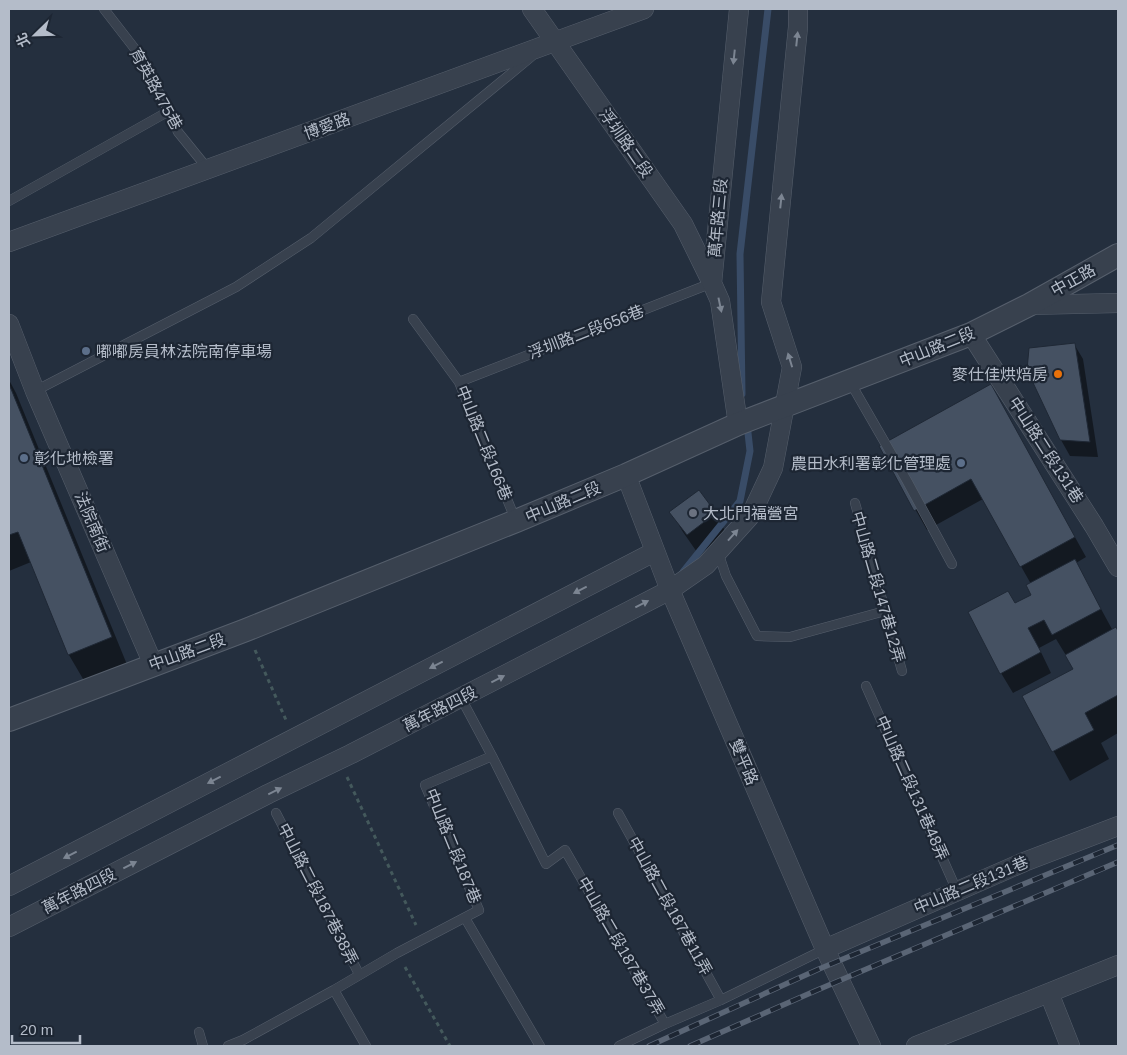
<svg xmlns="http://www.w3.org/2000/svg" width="1127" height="1055" font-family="Arial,'Noto Sans TC',sans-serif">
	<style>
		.shadow { fill: #0007 }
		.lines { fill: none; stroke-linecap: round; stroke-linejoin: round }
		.stream { stroke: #394c67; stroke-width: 7 }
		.building { fill: #455162; stroke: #1f2835 }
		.service-casing { stroke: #565f6c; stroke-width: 10 }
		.minor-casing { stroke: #565f6c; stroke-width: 20 }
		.tertiary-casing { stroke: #565f6c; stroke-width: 24 }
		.path { stroke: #44595c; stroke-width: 3; stroke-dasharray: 4 4; stroke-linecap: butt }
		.service { stroke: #38414e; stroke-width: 9 }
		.minor { stroke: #38414e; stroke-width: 19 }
		.tertiary { stroke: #38414e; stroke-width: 22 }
		.rail-casing { stroke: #5a6575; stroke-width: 5.5 }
		.rail { stroke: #1d2633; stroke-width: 4; stroke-dasharray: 11; stroke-linecap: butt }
		.oneway { fill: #7c8592 }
		.service-dot { fill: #5c6f8a; stroke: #1d2633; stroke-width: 2 }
		.food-dot { fill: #e8710a; stroke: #1d2633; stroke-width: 2 }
		.worship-dot { fill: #6b7280; stroke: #1d2633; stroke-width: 2 }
		.labels { text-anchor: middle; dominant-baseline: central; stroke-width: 4.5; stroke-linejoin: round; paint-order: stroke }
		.street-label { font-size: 16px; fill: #b4bcc9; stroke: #1d2633 }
		.poi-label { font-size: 16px; fill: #b4bcc9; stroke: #1d2633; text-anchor: start }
	</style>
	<rect width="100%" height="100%" fill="#242f3e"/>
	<!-- shadow -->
	<path class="shadow" d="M1074 344 1083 359 1098 457 1070 456 1061 440Z
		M9 380 16 393 128 667 86 684 69 655 31 562 9 571Z
		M1002 406 1086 557 1076 563 1113 631 1116 629 1118 633V733L1101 743 1109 759 1070 781 1024 697 1075 670 1056 639 1039 648 1051 673 1013 693 1001 673 1015 605 1033 596 1031 584 983 499 927 530 880 447Z
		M699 492 715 514 727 534 699 555 683 532 671 512Z"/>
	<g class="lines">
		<!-- stream -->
		<path class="stream" d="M742 394 740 254 768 9
			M683 572 740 501 750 451 747 424"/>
	</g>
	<!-- building -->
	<path class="building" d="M1075 343 1090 442 1060 440 1027 370 1029 348Z
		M9 384 112 637 68 655 18 532 9 535Z
		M991 384 1075 537 1020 567 971 479 914 511 879 446Z
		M699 490 716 513 687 535 669 512Z
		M1075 559 1101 609 1052 635 1044 620 1028 628 1041 652 1000 674 968 612 1008 591 1015 603 1031 595 1026 585Z
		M1116 627 1118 631V695L1085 713 1094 730 1052 752 1022 696 1073 669 1065 655Z"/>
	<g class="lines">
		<defs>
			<path id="service" d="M104 9 135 49 169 111 178 132 208 169
				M9 201 169 111
				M413 319 459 382 516 521
				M459 382 712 283
				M850 382 907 481 952 564
				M35 391 236 287 311 238 531 57
				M855 503 902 671
				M718 552 726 576 757 636 790 637 885 611
				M866 686 957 891
				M492 756 546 864 565 850 665 1024 619 1046
				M276 813 359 974
				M618 813 721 1000
				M465 918 540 1046
				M334 990 366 1046
				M665 1024 721 1000 825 949
				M199 1032 203 1046
				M228 1046 243 1040 334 990 397 953 479 910 425 785 492 756 461 698"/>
			<path id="minor" d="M532 9 683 224 712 283
				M9 242 644 9
				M1029 305 1118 303
				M9 324 35 391 153 664
				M971 334 1094 526 1118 567
				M738 424 720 301 712 283 739 9
				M626 475 670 590 825 949 871 1046
				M9 886 654 552
				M9 927 268 794 351 754 670 590 706 565 751 515 773 468 792 367 771 302 798 27V9
				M825 949 1024 862 1118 826
				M1049 993 1070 1046
				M916 1046 1118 965"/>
			<path id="tertiary" d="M9 720 246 630 516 521 626 475 738 424 971 334 1029 305 1118 255"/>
		</defs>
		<!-- service casing -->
		<use href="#service" class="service-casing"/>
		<!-- minor casing -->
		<use href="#minor" class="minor-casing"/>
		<!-- tertiary casing -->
		<use href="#tertiary" class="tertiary-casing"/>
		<!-- path -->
		<path class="path" d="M255 650 286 720
			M347 777 416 925
			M405 967 450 1046"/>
		<!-- service -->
		<use href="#service" class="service"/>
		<!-- minor -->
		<use href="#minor" class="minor"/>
		<!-- tertiary -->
		<use href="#tertiary" class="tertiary"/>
		<defs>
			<path id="rail" d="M649 1046 819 969 1118 845
				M690 1046 815 991 1118 862"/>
		</defs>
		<!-- rail casing -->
		<use href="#rail" class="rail-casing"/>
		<!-- rail -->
		<use href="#rail" class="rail"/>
	</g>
	<!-- one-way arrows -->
	<defs><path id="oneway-solid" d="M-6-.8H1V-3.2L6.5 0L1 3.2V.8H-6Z" transform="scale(1.25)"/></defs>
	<g class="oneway">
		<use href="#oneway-solid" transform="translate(797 39) rotate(-84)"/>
		<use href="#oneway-solid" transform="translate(734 57) rotate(96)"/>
		<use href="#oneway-solid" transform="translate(781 201) rotate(-84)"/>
		<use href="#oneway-solid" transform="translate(720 305) rotate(78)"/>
		<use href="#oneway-solid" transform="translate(790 360) rotate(-107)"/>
		<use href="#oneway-solid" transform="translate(733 535) rotate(-48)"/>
		<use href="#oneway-solid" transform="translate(580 590) rotate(153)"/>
		<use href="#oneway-solid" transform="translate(642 604) rotate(-27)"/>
		<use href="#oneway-solid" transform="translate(436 665) rotate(153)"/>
		<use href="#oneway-solid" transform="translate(498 679) rotate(-27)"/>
		<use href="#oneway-solid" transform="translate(214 780) rotate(153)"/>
		<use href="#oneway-solid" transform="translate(275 791) rotate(-26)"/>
		<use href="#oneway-solid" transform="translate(70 855) rotate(153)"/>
		<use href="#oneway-solid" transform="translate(130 865) rotate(-27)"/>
	</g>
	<!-- markers -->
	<g class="service-dot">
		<circle cx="86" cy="351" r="5"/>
		<circle cx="24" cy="458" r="5"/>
		<circle cx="961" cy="463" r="5"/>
	</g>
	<circle class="food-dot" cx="1058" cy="374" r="5"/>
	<circle class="worship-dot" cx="693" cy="513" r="5"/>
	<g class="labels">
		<!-- street labels -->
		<g class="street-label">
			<text transform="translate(156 89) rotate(61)">育英路475巷</text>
			<text transform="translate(327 126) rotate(-20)">博愛路</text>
			<text transform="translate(626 143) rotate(55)">浮圳路二段</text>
			<text transform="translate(718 218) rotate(-85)">萬年路三段</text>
			<text transform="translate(1073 280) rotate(-29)">中正路</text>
			<text transform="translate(586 332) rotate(-21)">浮圳路二段656巷</text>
			<text transform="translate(937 347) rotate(-22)">中山路二段</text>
			<text transform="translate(484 443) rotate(68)">中山路二段166巷</text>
			<text transform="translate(1046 450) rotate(57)">中山路二段131巷</text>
			<text transform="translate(563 502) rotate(-23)">中山路二段</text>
			<text transform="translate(92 522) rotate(67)">法院南街</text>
			<text transform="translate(878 587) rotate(74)">中山路二段147巷12弄</text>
			<text transform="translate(187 652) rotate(-20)">中山路二段</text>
			<text transform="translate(440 709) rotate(-27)">萬年路四段</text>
			<text transform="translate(744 762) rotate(67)">雙平路</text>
			<text transform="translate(912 788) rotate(66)">中山路二段131巷48弄</text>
			<text transform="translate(453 846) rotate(68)">中山路二段187巷</text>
			<text transform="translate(971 885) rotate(-23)">中山路二段131巷</text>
			<text transform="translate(79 891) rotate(-27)">萬年路四段</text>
			<text transform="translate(318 894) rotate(63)">中山路二段187巷38弄</text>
			<text transform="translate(670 906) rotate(61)">中山路二段187巷11弄</text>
			<text transform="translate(621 946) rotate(60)">中山路二段187巷37弄</text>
		</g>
		<!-- poi labels -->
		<g class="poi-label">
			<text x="96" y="351">嘟嘟房員林法院南停車場</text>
			<text x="1048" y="374" text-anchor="end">麥仕佳烘焙房</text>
			<text x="34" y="458">彰化地檢署</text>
			<text x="951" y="463" text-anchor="end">農田水利署彰化管理處</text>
			<text x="703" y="513">大北門福營宮</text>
		</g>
	</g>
	<!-- border -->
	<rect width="1127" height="1055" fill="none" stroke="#b4bcc9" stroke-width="20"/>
	<!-- north arrow -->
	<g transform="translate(35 35) rotate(247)" stroke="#1d2633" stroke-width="4" paint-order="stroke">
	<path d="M0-4L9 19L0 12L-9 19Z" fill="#b4bcc9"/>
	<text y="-8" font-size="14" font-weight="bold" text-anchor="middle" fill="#b4bcc9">北</text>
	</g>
	<!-- scale -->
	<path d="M12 1035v8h68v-8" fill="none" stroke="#b4bcc9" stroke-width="2.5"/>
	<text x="20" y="1035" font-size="15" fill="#b4bcc9" stroke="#1d2633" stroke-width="4" paint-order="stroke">20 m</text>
</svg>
